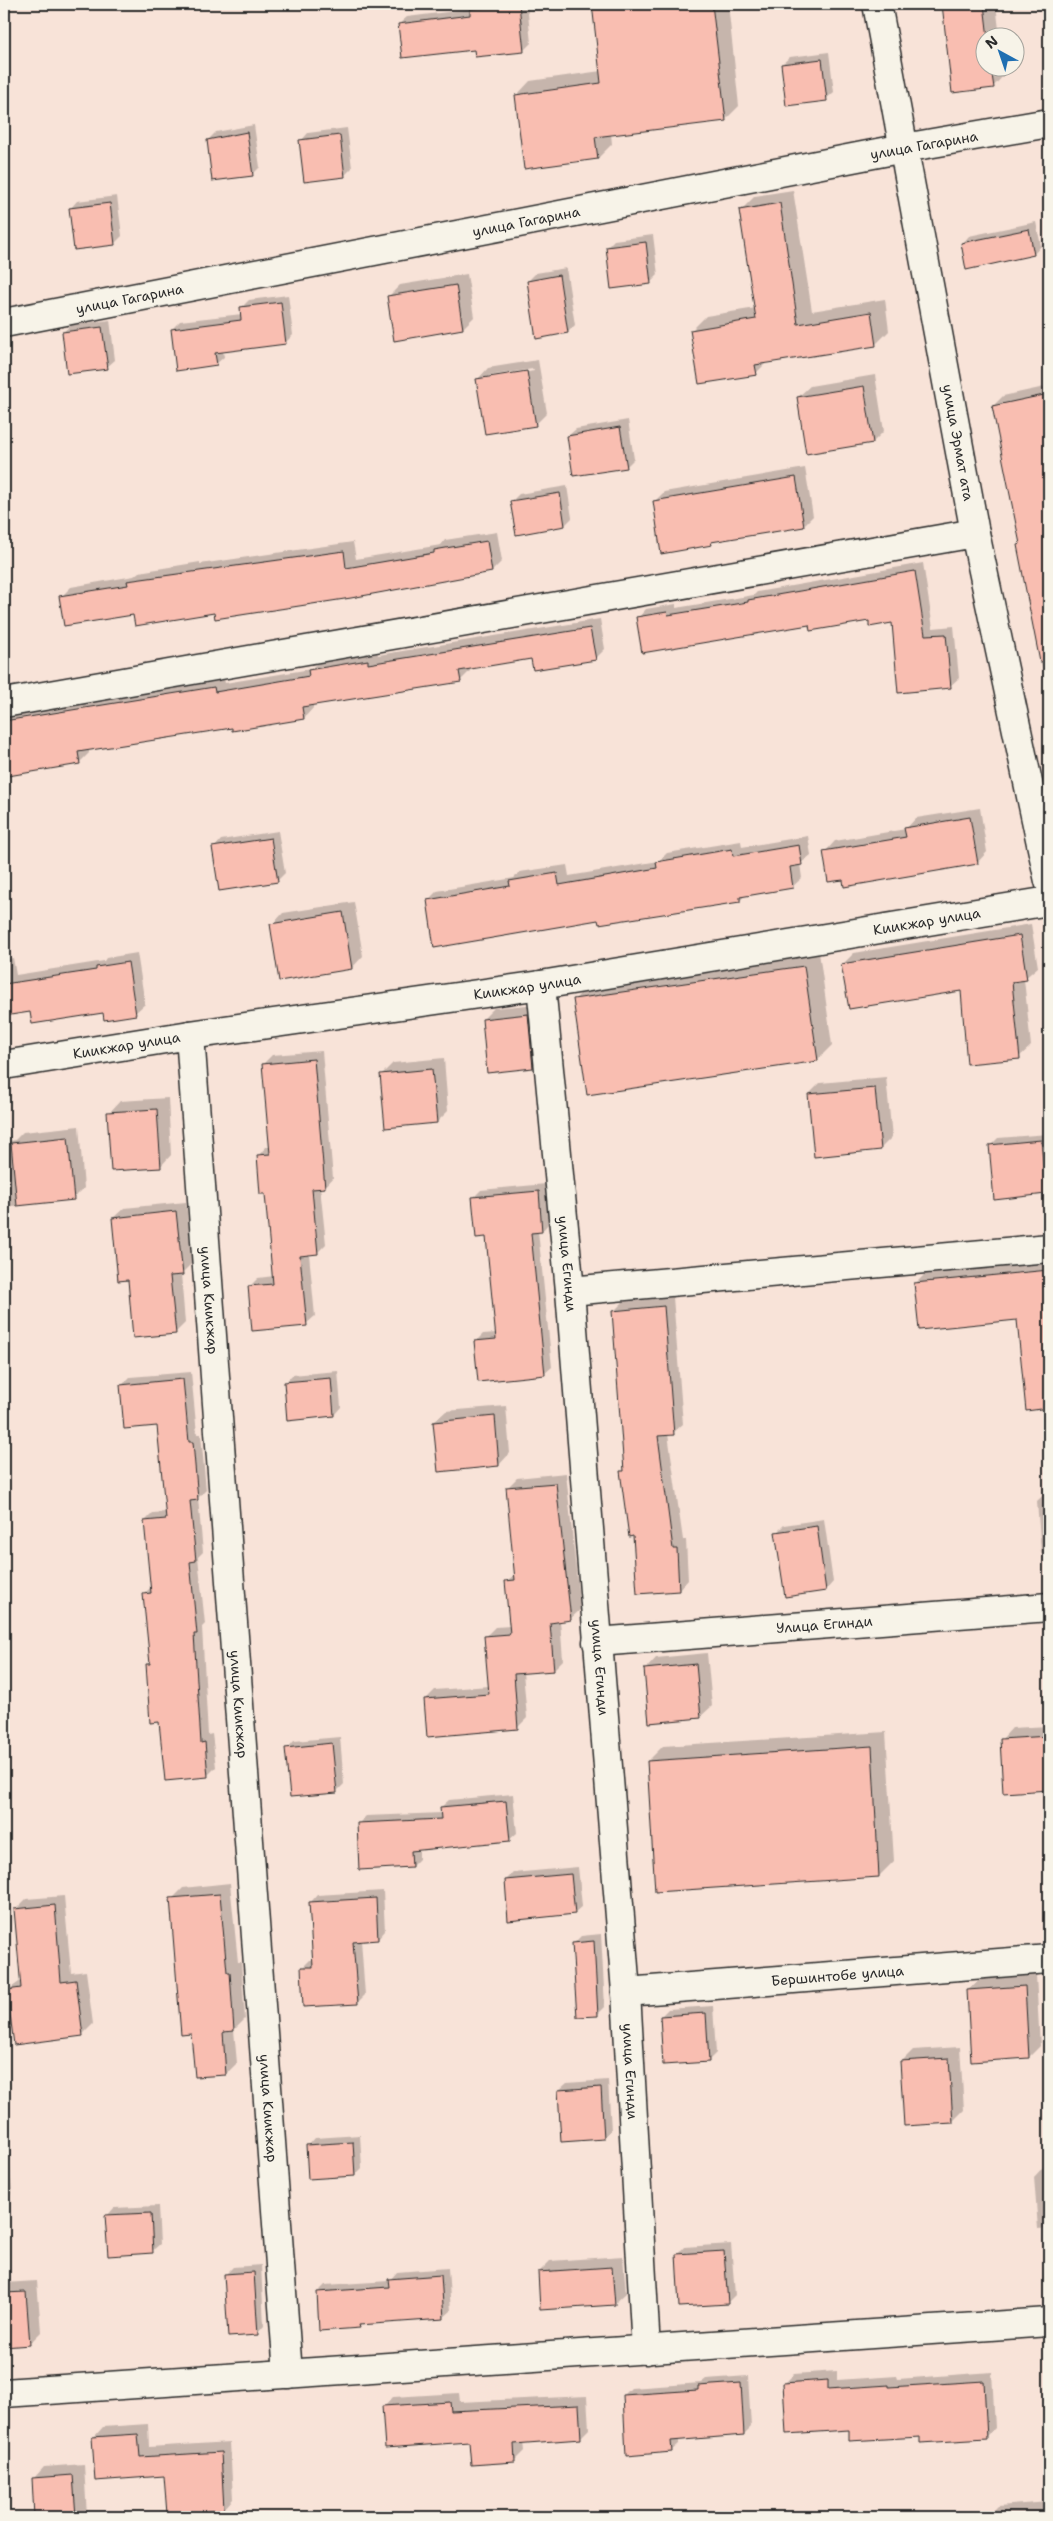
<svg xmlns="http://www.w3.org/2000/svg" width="1053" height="2521" font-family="'Shantell Sans',sans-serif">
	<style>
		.shadow { fill: #0003; fill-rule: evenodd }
		.building { fill: #f9beb1; stroke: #2b2b2b }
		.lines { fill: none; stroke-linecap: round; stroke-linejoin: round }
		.minor-casing { stroke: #2b2b2b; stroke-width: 31 }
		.tertiary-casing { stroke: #2b2b2b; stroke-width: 31 }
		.minor { stroke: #f7f3e8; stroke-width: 28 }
		.tertiary { stroke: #f7f3e8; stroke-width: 28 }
		.labels { text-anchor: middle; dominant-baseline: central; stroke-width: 4; stroke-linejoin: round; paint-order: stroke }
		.street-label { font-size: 14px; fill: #2b2b2b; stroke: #f7f3e8 }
	</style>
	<rect width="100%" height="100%" fill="#f8e3d8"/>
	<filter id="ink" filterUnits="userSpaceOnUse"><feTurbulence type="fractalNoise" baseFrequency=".02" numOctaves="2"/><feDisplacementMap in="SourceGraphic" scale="10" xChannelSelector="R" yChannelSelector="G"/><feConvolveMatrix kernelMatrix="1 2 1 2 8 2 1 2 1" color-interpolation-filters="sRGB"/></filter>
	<g filter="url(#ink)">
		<!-- shadow -->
		<path class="shadow" d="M477 4H527L531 43 524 50 475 48 399 24 407 17 471 9Z
			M593 4H728L739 106 725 120 611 134 612 144 598 158 516 96 530 81 601 71Z
			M943 4H996L1000 38H986V68H1003L1004 75 993 87 953 91Z
			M4 19 8 61 4 65Z
			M829 52 834 92 826 99 782 64 790 57Z
			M254 125 260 167 252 175 208 140 216 132Z
			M347 128 352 168 345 175 301 141 308 133Z
			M793 190 812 311 885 299 889 331 875 345 767 362 756 373 692 330 706 316 756 308 741 210 755 196Z
			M117 196 122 236 114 244 70 209 77 201Z
			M1036 222 1041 246 1034 254 967 268 962 244 969 236Z
			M653 235 658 275 651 282 612 287 607 247 614 240Z
			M566 268 575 325 568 332 528 281 536 273Z
			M467 274 474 317 463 328 388 297 400 285Z
			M288 295 293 335 285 343 223 351 224 357 216 364 172 329 180 321 242 314 241 308 249 300Z
			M110 320 115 360 107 367 63 332 71 325Z
			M538 360 547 413 536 424 477 380 488 368ZM533 369 534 371 488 379V376Z
			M875 375 884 431 873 442 798 397 810 386Z
			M1049 386V702L1018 546 1021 543 993 406 1003 396Z
			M628 420 634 459 626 467 568 436 576 429Z
			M805 468 813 516 803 526 714 541 711 544 654 502 664 492Z
			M567 486 572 518 565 525 511 502 519 494Z
			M497 532 502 561 492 571 216 618 215 611 134 614 61 597 71 587 134 576 139 572 200 562V564L353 542 356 559 441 545 445 540Z
			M923 563 933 628 954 626 959 678 950 686 893 622 870 620 810 624 638 618 646 609 676 604V608L754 595 757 592Z
			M600 619 605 649 595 659 532 658 469 668 470 671 460 681 313 704V708L304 718 233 726 89 749V753L80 762 4 756V714L224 678 225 683 311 669 320 660 377 651 378 655Z
			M980 808 987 852 977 863 844 879 825 852 835 841 906 829 916 818Z
			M278 831 285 873 277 881 214 848 221 840Z
			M808 836 811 855 800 864 802 878 792 887 745 895 740 901 599 918 428 900 437 891 514 878 520 872 567 865 569 876 659 861 667 853 741 841 742 847Z
			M354 902 363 956 352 968 272 925 283 913Z
			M1031 924 1038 967 1024 979 1031 1046 1019 1057 962 989 843 964 854 953Z
			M819 952 832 1045 817 1060 575 999 590 984Z
			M137 953 145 1004 135 1013 31 1011 4 1015V960L13 958 16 975 104 961 106 958Z
			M539 1004 544 1056 533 1067 483 1019 494 1008Z
			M322 1051 333 1178 325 1187H320L326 1244 317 1253 309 1254 315 1316 306 1324 249 1287 258 1278 274 1276 266 1192 258 1156 266 1147H271L263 1064 272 1055Z
			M444 1058 448 1111 437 1122 386 1127 381 1075 393 1063Z
			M886 1077 892 1137 880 1149 809 1094 820 1083Z
			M168 1098 171 1155 160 1167 109 1113 120 1101Z
			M79 1126 84 1188 73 1199 4 1207V1142L15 1140 23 1132Z
			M1048 1134 1049 1190 1046 1193 990 1146 998 1138Z
			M546 1184 549 1223 542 1231H538L552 1367 544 1374 476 1341 483 1334 496 1333 488 1236 473 1198 481 1190Z
			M186 1202 192 1263 181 1274 185 1323 175 1333 129 1279 113 1218 124 1208Z
			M1049 1260V1407L1027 1409 1018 1319 916 1283 927 1272Z
			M673 1297 683 1424 673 1433 668 1434 683 1540H686L688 1580 679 1590 634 1535 622 1472 625 1468 613 1312 623 1302Z
			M338 1371 341 1407 334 1415 285 1383 292 1375Z
			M191 1372 197 1434H201L206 1490 198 1498 203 1552 198 1557 205 1624 202 1627 208 1735 212 1734 216 1767 207 1776 161 1721 147 1664 151 1661 144 1594 151 1587 145 1521 153 1513 166 1512 158 1424 121 1386 130 1377Z
			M506 1406 510 1453 499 1465 434 1422 446 1411Z
			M566 1473 580 1610 570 1619 560 1620 563 1660 553 1670 523 1672 527 1718 517 1728 425 1700 435 1690 489 1686 485 1637 495 1627 511 1626 507 1582 516 1573 507 1488 517 1478Z
			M1049 1490V1553L1041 1554 1037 1501Z
			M824 1519 833 1582 826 1590 786 1596 777 1532 784 1525Z
			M707 1653 712 1706 700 1717 645 1670 656 1658Z
			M1049 1726V1789L1004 1791 1001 1740 1012 1728Z
			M886 1732 894 1861 879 1876 648 1761 663 1746Z
			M340 1737 344 1784 337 1791 287 1749 294 1741Z
			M513 1794 517 1833 509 1840 419 1849V1859L412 1866 358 1824 366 1816 442 1813 441 1807 449 1800Z
			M578 1867 582 1906 574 1913 506 1880 513 1873Z
			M230 1883 238 1962H241L245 2019 234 2030 237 2063 226 2074 192 2033 172 1899 183 1888Z
			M383 1891 385 1931 378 1939 361 1940 365 1995 357 2003 302 1968 310 1960H314L310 1903 317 1895Z
			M64 1896 71 1973 86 1971 93 2024 83 2034 15 2043 8 1990 22 1980 16 1909 26 1899Z
			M601 1934 605 2007 598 2014 574 1943 581 1936Z
			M1036 1975 1040 2046 1029 2057 968 1990 980 1979Z
			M713 2006 716 2053 708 2061 661 2016 668 2009Z
			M960 2047 964 2110 953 2121 901 2062 913 2050Z
			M608 2080 611 2130 603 2138 559 2090 567 2083Z
			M4 2125H7L12 2193 4 2201Z
			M360 2135 362 2168 355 2175 308 2146 315 2138Z
			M1045 2165H1049V2228L1038 2229 1034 2177Z
			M158 2206 160 2244 152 2251 107 2216 114 2208Z
			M731 2244 735 2295 727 2303 677 2255 684 2247Z
			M623 2256 626 2293 614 2304 539 2272 550 2261Z
			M261 2265 264 2326 257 2334 226 2274 233 2267Z
			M448 2268 451 2311 443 2318 363 2323 359 2327 318 2292 325 2285 389 2281 397 2272Z
			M37 2281 41 2332 29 2344 4 2345V2283Z
			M837 2371V2380L897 2376 898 2379 992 2372 995 2428 986 2437 921 2436 850 2429 785 2383 794 2374Z
			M748 2376 751 2427 744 2434 679 2439V2444L671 2451 624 2395 631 2388 701 2383 706 2379Z
			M459 2393 460 2402 587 2396 589 2429 580 2438 523 2442 524 2451 514 2461 384 2407 393 2397Z
			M148 2424 149 2447 230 2442 233 2499 224 2509 94 2437 103 2427Z
			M84 2464 87 2517H35L33 2479 44 2467Z
			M1049 2502V2517H990V2514L998 2506Z
			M913 2511V2517H857L860 2514Z"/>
		<!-- building -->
		<path class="building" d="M519 4 524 52 475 57 474 50 402 58 398 24 470 15V9Z
			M592 4H712L726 121 595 137 598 159 524 169 515 95 601 83Z
			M942 4H984L988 38H986V68H991L994 88 952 93Z
			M822 59 827 101 786 106 781 64Z
			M247 132 253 176 212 181 207 140Z
			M340 135 345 177 304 182 299 140Z
			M110 203 115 245 74 250 69 208Z
			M780 203 798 324 871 312 876 346 755 365 757 375 699 384 690 330 756 319 739 210Z
			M1029 229 1034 255 966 270 961 243Z
			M646 242 651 284 611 289 606 247Z
			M559 275 568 333 536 339 527 281Z
			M456 285 463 329 394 341 387 296Z
			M281 302 286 344 215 353 217 365 176 371 171 329 241 320 240 307Z
			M102 327 108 369 67 374 62 332Z
			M527 371 536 426 485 434 476 379Z
			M864 386 873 443 806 454 797 397Z
			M1044 395 1049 422V661L1040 662 1017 545 1020 544 992 406Z
			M620 427 627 468 573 476 567 436Z
			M796 477 804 527 711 542 712 545 661 554 653 501Z
			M560 493 565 526 516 535 510 501Z
			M487 541 492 572 351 598 215 619 214 613 135 626 133 615 64 626 59 596 128 585 127 581 344 551 346 568 434 553V550Z
			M915 571 925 635 946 634 951 688 898 693 892 623 869 627V621L810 631 809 625 642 653 636 617 667 612 668 615 748 602V600Z
			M590 628 596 660 533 670 531 659 459 671 461 682 302 707 304 719 232 731V728L78 752 80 764 8 776 4 750V721L214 687 215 692 309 676 308 670 368 660V664Z
			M970 817 978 864 844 887 843 880 828 882 823 851 906 837 904 828Z
			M271 838 278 882 219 891 212 847Z
			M799 845 802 865 790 867 793 888 740 897V902L599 924 598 920 434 948 427 900 510 886 509 881 557 873 559 885 657 868 656 862 732 849 733 856Z
			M343 912 352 969 279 981 270 924Z
			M1020 935 1027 980 1012 982 1020 1059 967 1064 961 991 849 1009 841 964Z
			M128 962 136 1015 104 1020 103 1013 32 1024 30 1012 4 1016V984L96 970V967Z
			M804 966 818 1061 587 1095 573 999Z
			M528 1014 533 1068 487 1073 482 1019Z
			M314 1059 325 1188 312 1189 318 1254 300 1256 307 1326 252 1331 248 1286 273 1284 265 1194H260L257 1155 270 1154 262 1064Z
			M432 1069 437 1123 385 1128 380 1074Z
			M875 1088 881 1150 814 1157 808 1094Z
			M157 1109 161 1168 111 1171 107 1112Z
			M68 1137 74 1200 17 1206 11 1143Z
			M1041 1140 1046 1194 994 1200 989 1145Z
			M539 1191 542 1232 531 1233 545 1375 478 1382 474 1341 496 1339 486 1237 476 1238 472 1197Z
			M176 1211 183 1275 170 1276 176 1334 133 1338 128 1280 118 1281 112 1218Z
			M1049 1270V1408L1026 1411 1017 1320 919 1330 914 1283Z
			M664 1306 674 1435 658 1436 673 1549H677L679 1591 637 1594 633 1536 629 1537 620 1471H624L612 1311Z
			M331 1378 334 1416 287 1421 284 1382Z
			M183 1379 189 1442H193L198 1500 190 1501 196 1561 190 1562 197 1634H194L201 1743 205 1742 208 1777 165 1781 159 1722 150 1723 146 1664H150L143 1594 151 1593 144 1521 166 1519 157 1426 124 1429 120 1385Z
			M495 1416 499 1466 438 1472 433 1422Z
			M556 1483 571 1620 550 1623 554 1671 514 1674 518 1729 427 1737 424 1699 489 1694 484 1636 510 1634 505 1581 515 1580 506 1487Z
			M817 1526 826 1591 785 1597 775 1532Z
			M696 1664 701 1718 649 1723 644 1669Z
			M1049 1736V1790L1003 1793 1000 1739Z
			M332 1743 337 1793 290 1797 285 1748Z
			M872 1746 879 1877 655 1892 647 1761Z
			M506 1801 510 1841 411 1851 412 1867 359 1870 357 1823 441 1819 440 1807Z
			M571 1874 575 1914 508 1921 505 1880Z
			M220 1894 227 1972H230L234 2031 223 2032 226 2075 195 2077 191 2034 181 2035 170 1898Z
			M376 1898 378 1940 353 1942 358 2004 303 2007 301 1967H313L309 1902Z
			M55 1905 61 1982 76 1980 83 2036 14 2045 7 1990 21 1988 14 1909Z
			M594 1941 598 2016 577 2017 572 1943Z
			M1025 1986 1029 2058 971 2062 967 1990Z
			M706 2013 709 2062 663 2065 660 2016Z
			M949 2058 953 2123 904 2126 900 2061Z
			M601 2087 604 2139 561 2142 558 2090Z
			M353 2142 355 2176 308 2179 306 2145Z
			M151 2213 153 2253 108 2256 105 2215Z
			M724 2251 728 2304 679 2307 676 2254Z
			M612 2267 615 2305 540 2310 538 2272Z
			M254 2272 258 2335 228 2337 224 2274Z
			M441 2275 444 2319 359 2325 360 2328 319 2331 317 2292 389 2287 388 2279Z
			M26 2292 30 2345 4 2347V2293Z
			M828 2380V2389L889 2385V2387L984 2381 987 2439 920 2443V2437L849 2441V2430L786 2434 783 2383Z
			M741 2383 744 2435 671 2441 672 2452 626 2456 623 2395 698 2390V2386Z
			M450 2402 451 2411 579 2405 581 2439 514 2444 515 2462 471 2465 469 2442 385 2448 382 2406Z
			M138 2434 140 2457 221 2452 224 2510 167 2514 164 2476 95 2481 92 2437Z
			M73 2475 76 2517H34L32 2478Z"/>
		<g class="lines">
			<defs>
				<g id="minor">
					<path id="s1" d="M877 4 975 533 1049 881"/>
					<path id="s2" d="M4 323 904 148"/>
					<path d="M4 703 975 533"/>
					<path id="s3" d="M541 985 570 1291 626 1992 646 2350"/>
					<path id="s4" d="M190 1035 288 2374"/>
					<path id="s5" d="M4 1065 190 1035 541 985 1049 901"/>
					<path d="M570 1291 1049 1248"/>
					<path id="s6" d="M597 1642 1049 1607"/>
					<path id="s7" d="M626 1992 1049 1959"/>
					<path d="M4 2393 1049 2322"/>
				</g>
				<path id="tertiary" d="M904 148 1049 123"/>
			</defs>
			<!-- minor casing -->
			<use href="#minor" class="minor-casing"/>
			<!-- tertiary casing -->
			<use href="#tertiary" class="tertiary-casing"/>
			<!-- minor -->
			<use href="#minor" class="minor"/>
			<!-- tertiary -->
			<use href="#tertiary" class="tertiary"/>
		</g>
	</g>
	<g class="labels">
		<!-- street labels -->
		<g class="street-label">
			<text transform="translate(924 145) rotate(-10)">улица Гагарина</text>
			<text stroke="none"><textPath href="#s2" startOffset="532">улица Гагарина</textPath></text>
			<text stroke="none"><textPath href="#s2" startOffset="128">улица Гагарина</textPath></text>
			<text stroke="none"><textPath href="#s1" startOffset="446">улица Эрмат ата</textPath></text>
			<text stroke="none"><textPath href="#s5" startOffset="934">Киикжар улица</textPath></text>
			<text stroke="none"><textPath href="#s5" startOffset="529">Киикжар улица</textPath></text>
			<text stroke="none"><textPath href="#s5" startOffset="124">Киикжар улица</textPath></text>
			<text stroke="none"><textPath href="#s3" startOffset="280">улица Егинди</textPath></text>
			<text stroke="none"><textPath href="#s4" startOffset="266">улица Киикжар</textPath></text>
			<text stroke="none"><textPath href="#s6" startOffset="228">Улица Егинди</textPath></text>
			<text stroke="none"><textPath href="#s3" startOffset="685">улица Егинди</textPath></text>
			<text stroke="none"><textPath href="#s4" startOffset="671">улица Киикжар</textPath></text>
			<text stroke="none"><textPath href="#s7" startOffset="212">Бершинтобе улица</textPath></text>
			<text stroke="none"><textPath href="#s3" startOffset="1090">улица Егинди</textPath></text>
			<text stroke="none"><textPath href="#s4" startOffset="1076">улица Киикжар</textPath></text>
		</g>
	</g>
	<!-- margin -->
	<rect width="1053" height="2521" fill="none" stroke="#f7f3e8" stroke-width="20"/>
	<rect x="10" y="10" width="1033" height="2501" fill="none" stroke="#2b2b2b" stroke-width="2" filter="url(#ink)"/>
	<!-- north arrow -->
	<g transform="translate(1000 52) rotate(320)"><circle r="24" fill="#f7f3e8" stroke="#a5a39c"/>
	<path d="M0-4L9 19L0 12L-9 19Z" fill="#1f6fb2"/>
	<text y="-8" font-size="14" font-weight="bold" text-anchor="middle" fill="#2b2b2b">N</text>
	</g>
</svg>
